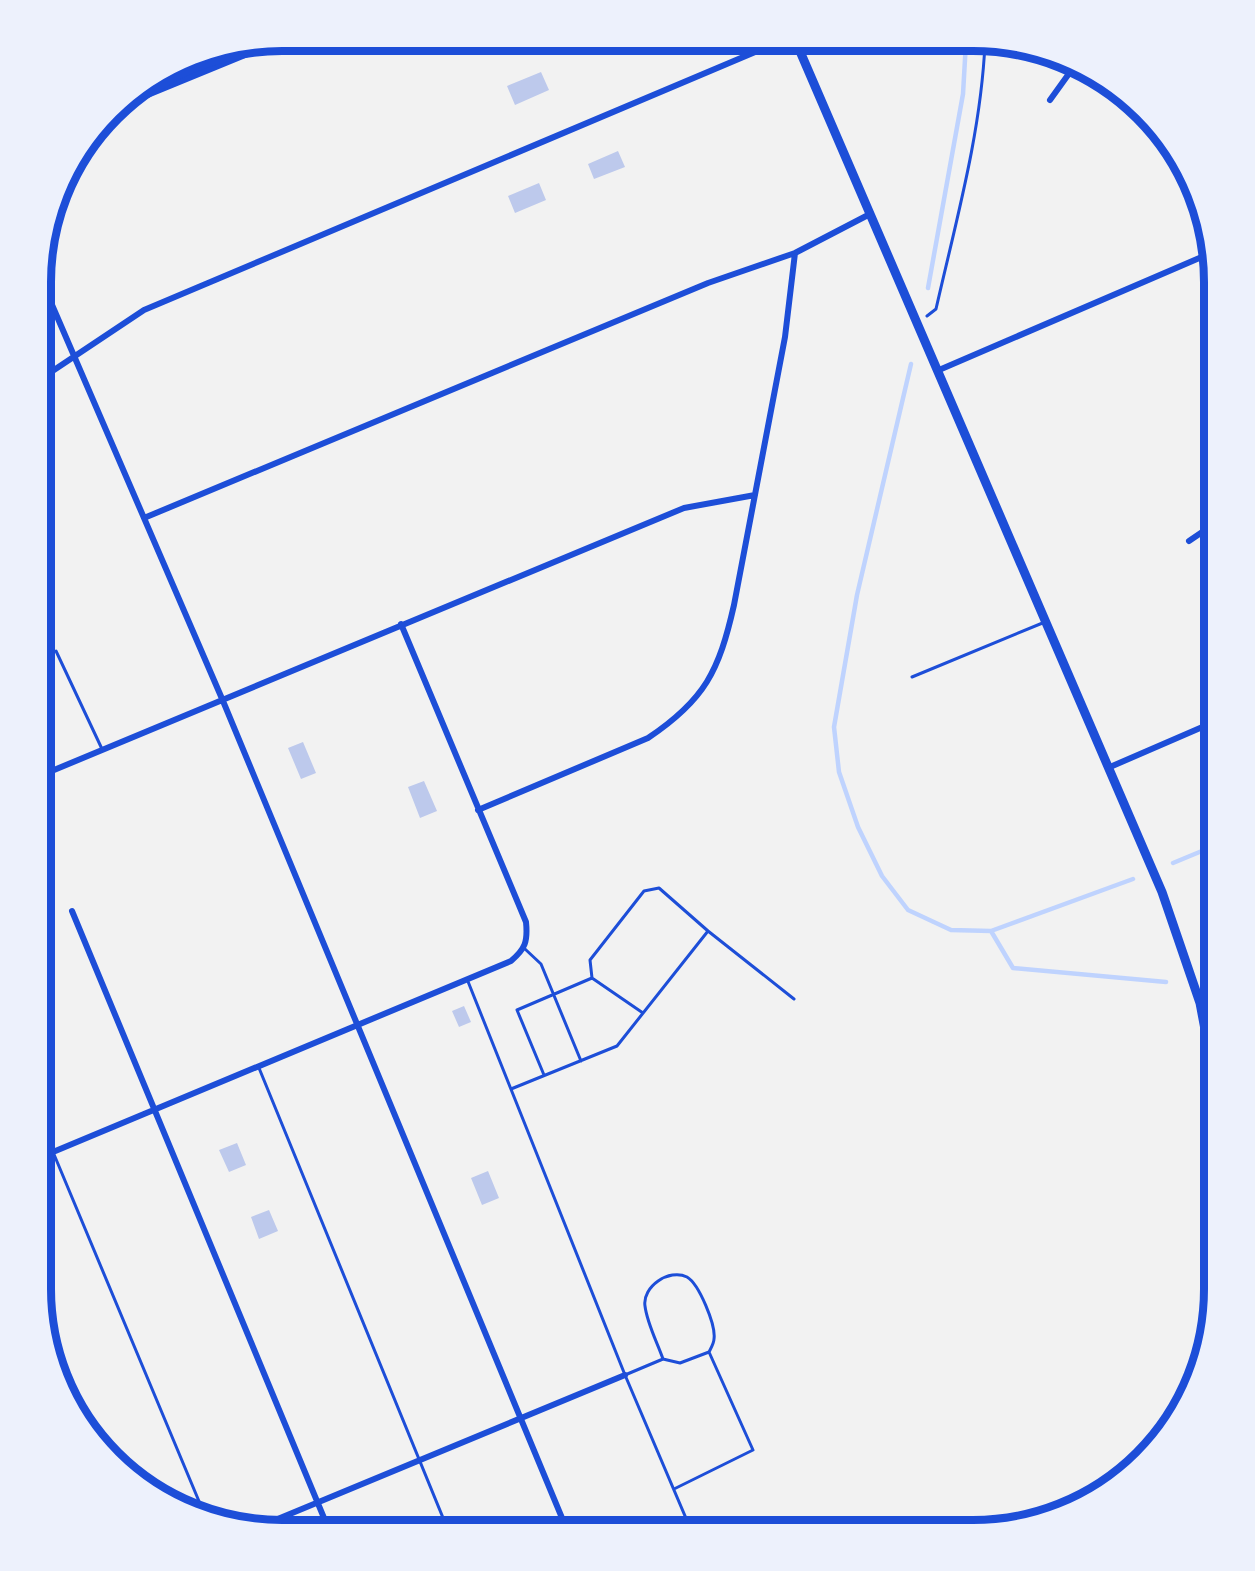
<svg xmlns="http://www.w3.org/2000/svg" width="1255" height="1571" font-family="'Varela Round',sans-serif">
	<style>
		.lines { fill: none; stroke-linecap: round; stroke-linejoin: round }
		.stream { stroke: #bfd3fe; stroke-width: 4.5 }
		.building { fill: #bdc9ec }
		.path { stroke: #1d4ed8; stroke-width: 3 }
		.service { stroke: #1d4ed8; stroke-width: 3 }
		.minor { stroke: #1d4ed8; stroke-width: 6 }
		.tertiary { stroke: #1d4ed8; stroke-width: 8 }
		.secondary { stroke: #1d4ed8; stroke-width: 9 }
		.rim { fill: none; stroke: #1d4ed8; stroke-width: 8 }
	</style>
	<rect width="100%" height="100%" fill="#f2f2f2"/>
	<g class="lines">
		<!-- stream -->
		<path class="stream" d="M928 288 963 94 966 42
			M911 364 857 595 834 727 839 772 858 827 882 876 908 910 951 930 991 931 1013 968 1166 982
			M1173 863 1214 846
			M991 931 1133 879"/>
	</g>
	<!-- building -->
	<path class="building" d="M541 72 549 90 515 105 507 86Z
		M618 151 625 167 594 179 588 164Z
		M539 183 546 200 515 213 508 196Z
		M303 742 316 773 301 779 288 748Z
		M424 781 437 811 420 818 408 787Z
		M464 1006 471 1022 459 1027 452 1011Z
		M237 1143 246 1165 229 1172 219 1150Z
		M488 1171 499 1198 482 1205 471 1178Z
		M269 1210 278 1231 259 1239 251 1217Z"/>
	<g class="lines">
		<!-- path -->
		<path class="path" d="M927 316 936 309C956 221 981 133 985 43"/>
		<!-- service -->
		<path class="service" d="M56 651 102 749
			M912 677 1045 622
			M525 949 541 964 581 1061
			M467 979 625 1375 691 1530
			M643 1013 592 978 590 960 644 891 659 888 708 931
			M259 1068 448 1530
			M544 1075 517 1010 592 978
			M511 1089 617 1046 708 931 794 999
			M53 1152 206 1518
			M663 1359C657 1342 647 1323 645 1306 642 1287 669 1268 687 1277 699 1284 716 1325 714 1339 714 1343 711 1348 709 1352
			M625 1375 663 1359 680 1363 709 1352 753 1450 674 1489"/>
		<!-- minor -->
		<path class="minor" d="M1050 100 1073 68
			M43 284 223 701 567 1530
			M939 370 1211 253
			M42 378 144 310 779 42
			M144 518 708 283 795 253 870 214
			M1189 541 1214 524
			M1110 767 1214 722
			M42 775 684 508 755 495
			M478 810 648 738C705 700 719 671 734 605L785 337 795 253
			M72 911 329 1530
			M41 1157 511 961C525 949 528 942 526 922L401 624
			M256 1528 625 1375"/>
		<!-- tertiary -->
		<path class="tertiary" d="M118 106 274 42"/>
		<!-- secondary -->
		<path class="secondary" d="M796 42 1162 892 1200 1003 1214 1077"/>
	</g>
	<!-- crop -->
	<path d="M0 0H1255V1571H0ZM282 51H973A231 231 0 0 1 1204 282V1289A231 231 0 0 1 973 1520H282A231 231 0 0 1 51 1289V282A231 231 0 0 1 282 51Z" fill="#edf1fc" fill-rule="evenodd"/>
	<path class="rim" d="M282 51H973A231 231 0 0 1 1204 282V1289A231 231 0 0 1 973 1520H282A231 231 0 0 1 51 1289V282A231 231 0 0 1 282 51Z"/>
</svg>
